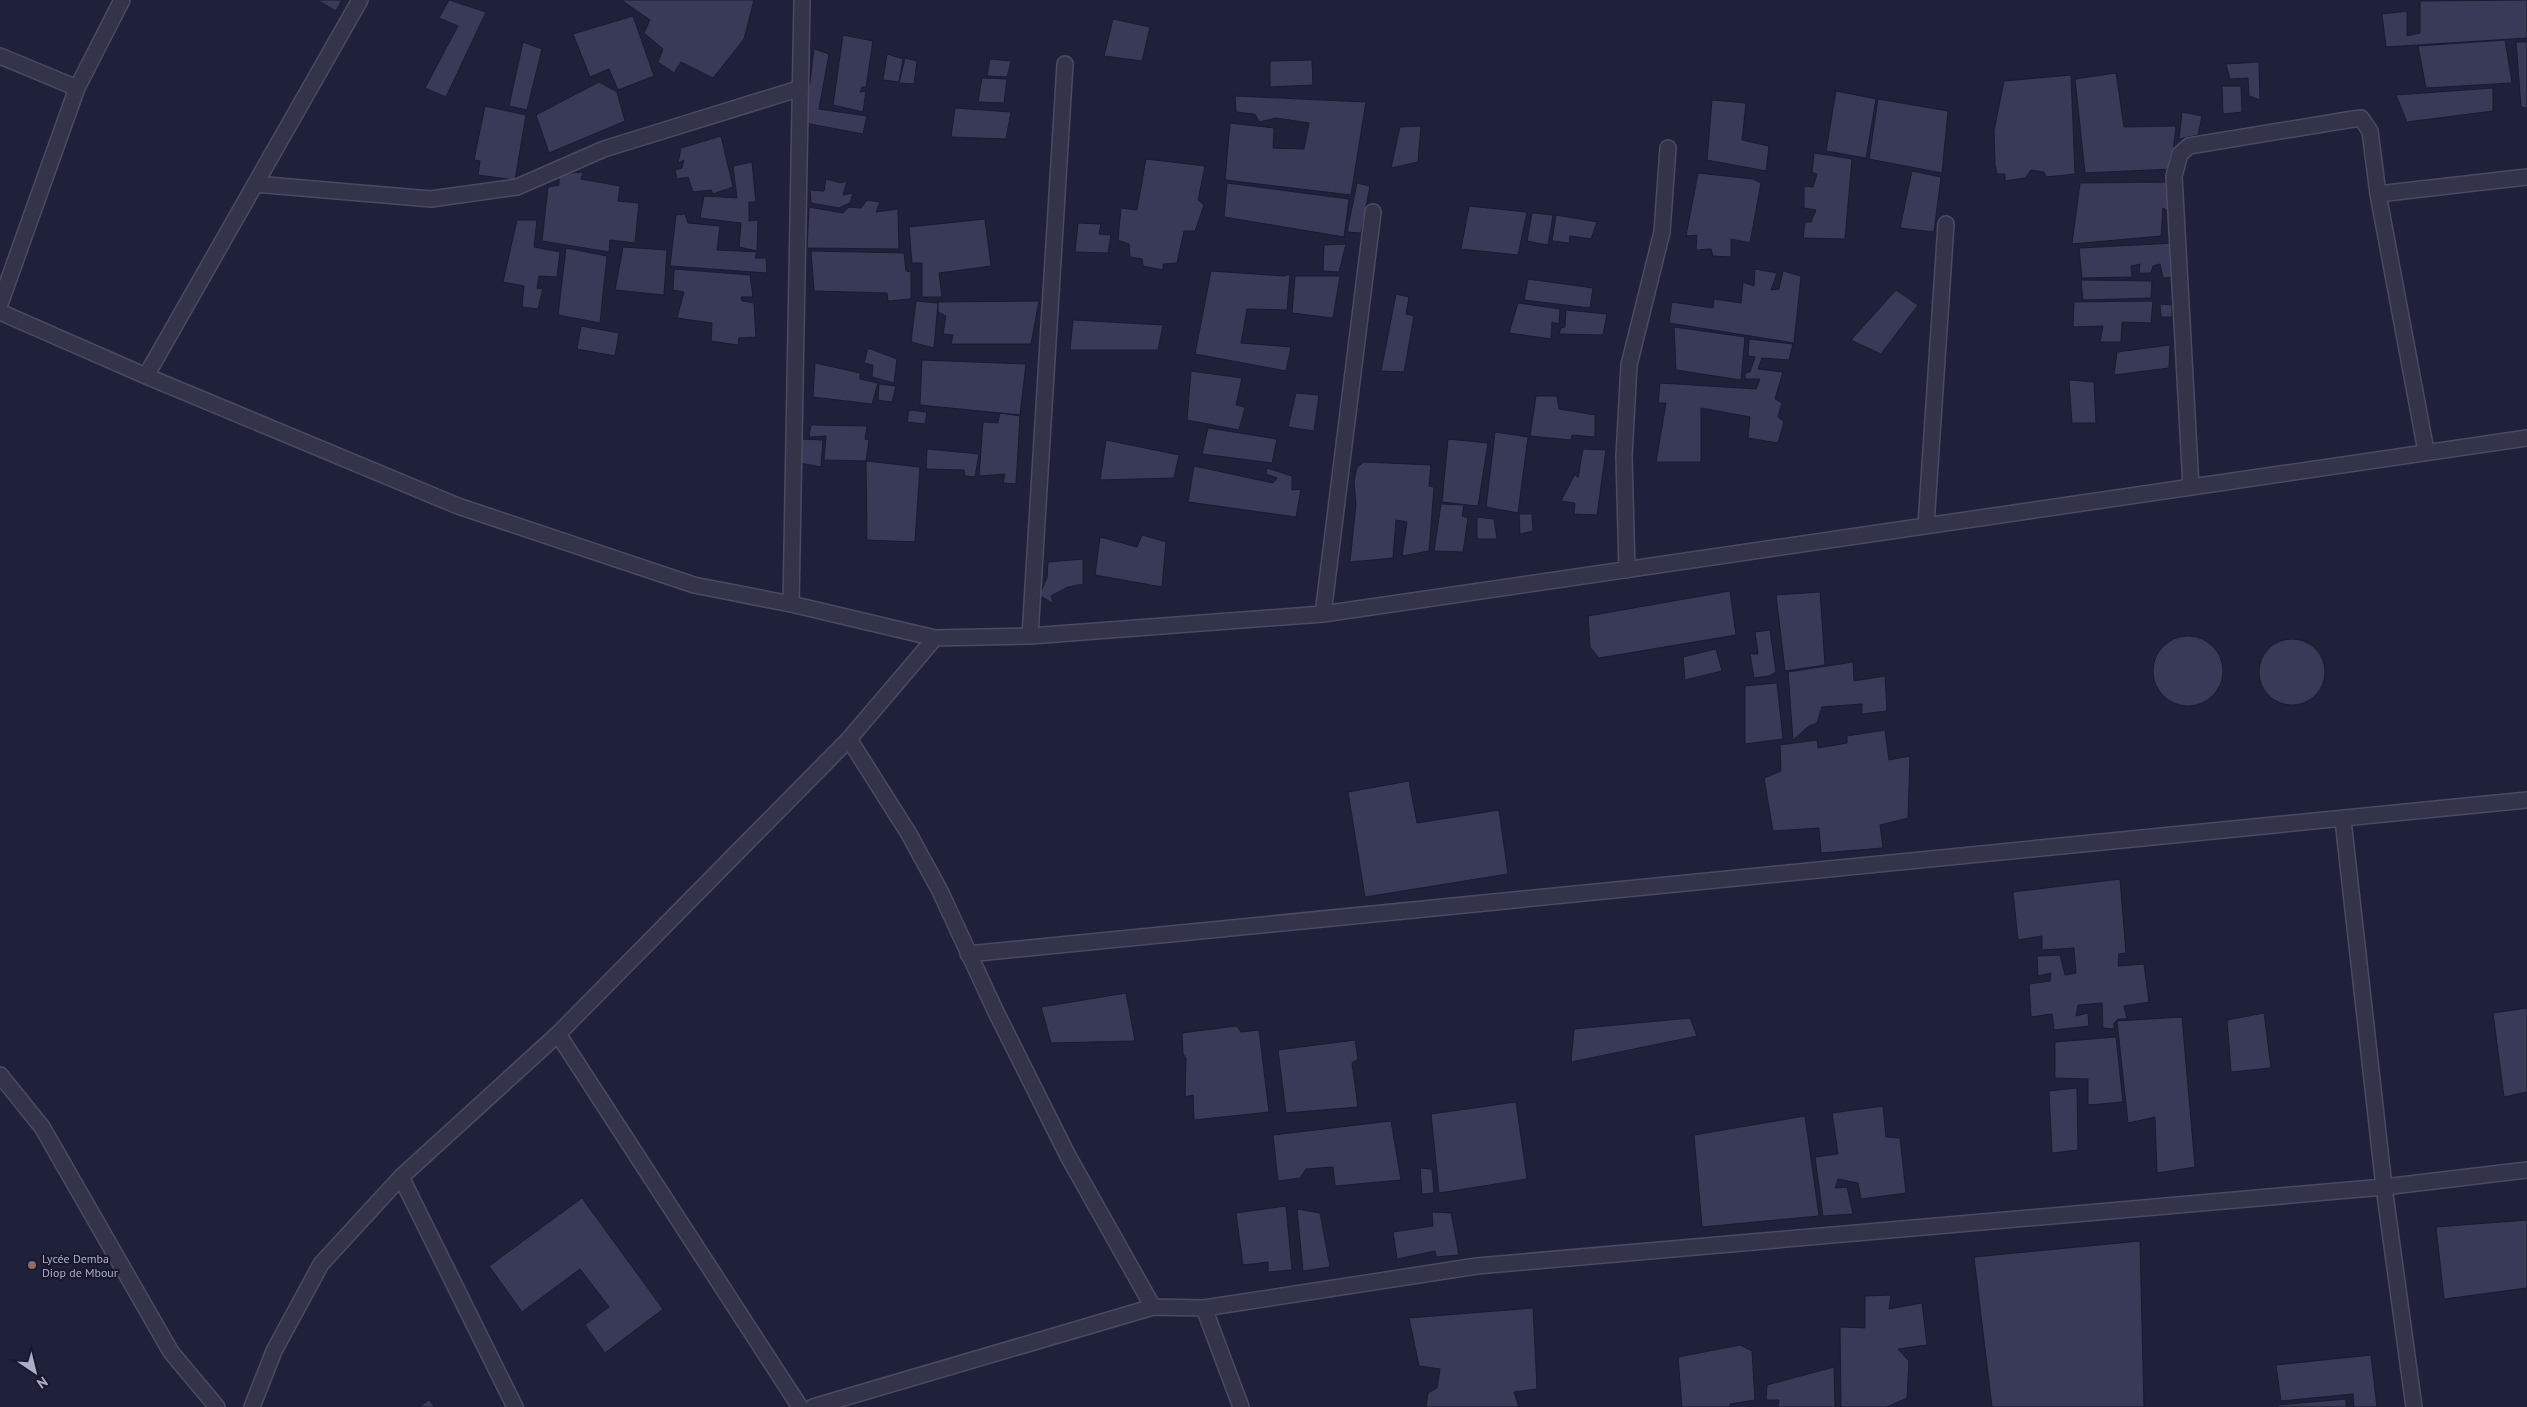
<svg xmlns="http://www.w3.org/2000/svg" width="2527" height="1407" font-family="'PT Sans',sans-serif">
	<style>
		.building { fill: #393958; stroke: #1a1b31 }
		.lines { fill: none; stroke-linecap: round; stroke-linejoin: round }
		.minor-casing { stroke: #4a4b62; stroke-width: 18 }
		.minor { stroke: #33344a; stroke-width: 15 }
		.education-dot { fill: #8d6e63; stroke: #18192f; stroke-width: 2 }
		.labels { text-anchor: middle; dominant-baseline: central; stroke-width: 4.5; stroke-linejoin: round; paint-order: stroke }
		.poi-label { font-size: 12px; fill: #adadc7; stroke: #18192f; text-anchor: start }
	</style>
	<rect width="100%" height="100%" fill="#1f203a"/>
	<!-- building -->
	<path class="building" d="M317 0H342L336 11Z
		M449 0 486 12 446 97 425 88 458 26 439 18Z
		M621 0H754L744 39 713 78 681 62 674 73 658 62 663 49 644 33 650 20Z
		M2527 0V38L2386 47 2382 14 2407 11V36L2420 33V1Z
		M633 16 654 76 618 90 609 69 590 77 573 34Z
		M1113 19 1150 27 1142 61 1104 56Z
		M843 35 873 41 866 87H862L860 92 866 91 863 112 833 105Z
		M2505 40 2512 83 2426 88 2418 46Z
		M523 42 542 49 527 110 509 106Z
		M2516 42H2527V108L2521 107Z
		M814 49 829 54 819 109 867 116 863 134 805 123Z
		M887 54 903 59 899 82 883 80Z
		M905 58 917 61 914 84 899 83Z
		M990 59 1011 61 1007 77 987 76Z
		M1312 60 1313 85 1270 87V61Z
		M2259 62 2260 100 2249 96 2248 78 2230 79 2226 64Z
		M2116 73 2124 127 2176 126 2171 169 2085 173 2075 79Z
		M2071 75 2075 174 2046 177 2044 172 2031 170 2025 178 2005 181V174H1997L1995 165 1994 131 2004 81Z
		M982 78 1007 79 1004 103 978 102Z
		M599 82 617 92 625 121 549 153 536 115Z
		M2222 86H2241L2242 112 2223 114Z
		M2493 88V111L2407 122 2396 95Z
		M1836 91 1876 99 1866 158 1826 151Z
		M1235 96 1366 102 1351 195 1225 180 1230 123 1274 128 1273 148 1304 149 1309 123 1276 118 1259 122 1255 114 1236 112Z
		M1878 99 1948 111 1942 173 1869 159Z
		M1712 100 1746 103 1742 140 1769 146 1766 171 1707 160Z
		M485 106 526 115 515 180 478 175 480 161 474 160Z
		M955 108 1011 112 1006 139 951 137Z
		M2182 112 2202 116 2198 135 2179 139Z
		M1421 126 1418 162 1391 168 1400 127Z
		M721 136 733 187 713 194 711 190 693 192 688 177 677 179 675 170 682 168 684 160 678 163 681 148Z
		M1814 153 1852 159 1845 239 1803 238 1805 222H1811L1816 210 1804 208V186L1813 187 1817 174 1812 172Z
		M1146 159 1205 166 1198 200 1204 205 1195 231H1184L1177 263 1163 264V270L1143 266 1142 259 1130 257 1129 244 1118 240 1121 208 1137 210Z
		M752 162 756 202H749V221L758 220 757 251 739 247 741 223 700 218 704 196 737 198 733 166Z
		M1912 171 1941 177 1934 232 1900 228Z
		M583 172 581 179 620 186 618 201 639 203 635 243 610 240 609 252 542 241 548 187 559 185V174Z
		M1698 173 1753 179 1761 183 1750 243 1731 239V257L1713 256 1711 249 1696 250 1697 235 1686 236Z
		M826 179 841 183 847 181 843 195 853 193 850 203 839 208 811 203 810 190 824 191Z
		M2172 182 2173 213 2163 208 2161 236 2072 244 2080 183Z
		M1227 183 1349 199 1344 237 1224 217Z
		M1357 183 1370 186 1361 233 1347 232Z
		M867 200 880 202 876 212 898 209 899 249 807 248 809 207 843 213 849 207 861 208Z
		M1469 206 1527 212 1518 255 1461 249Z
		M1532 213 1553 215 1548 245 1527 241Z
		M685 214 688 223 720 226 717 250 757 252 755 258H766L767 273 670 266 676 215Z
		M1556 215 1597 222 1591 239 1570 236 1569 243 1552 241Z
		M985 219 991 266 939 273 942 297H922V263H912L909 227Z
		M517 220H537L534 247 560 252 557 277 539 276 537 289 543 288 538 309 522 307 524 286 503 282Z
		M1078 223 1101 224 1099 234 1111 235 1108 253 1075 252Z
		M2175 243 2174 277 2163 278 2160 264 2153 266 2151 273H2139L2140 264 2131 266 2132 277 2082 278 2079 248Z
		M1346 244 1339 272 1323 271 1324 245Z
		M623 247 667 250 664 295 615 290Z
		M566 248 607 256 600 323 558 315Z
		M811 251 904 253 906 271 911 272V299L888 301 887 293 814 291Z
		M674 269 750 275 753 297H741L742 301 754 303 756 337 739 338 738 345 711 341 712 323 677 318 684 292 673 290Z
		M1755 269 1777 273 1771 290 1779 289 1783 271 1801 276 1794 343 1669 323 1672 302 1713 308 1714 299 1741 303 1743 282 1754 286Z
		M1211 271 1284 276 1290 274 1287 310 1247 309 1241 343 1291 347 1286 371 1195 354Z
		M1295 276H1340L1333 318 1292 313Z
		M1528 279 1593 288 1590 308 1524 300Z
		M2081 280 2152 281 2151 298 2083 300Z
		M1896 290 1918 305 1881 354 1851 340Z
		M1396 294 1409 297 1406 314 1414 316 1404 372 1381 371Z
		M916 301 938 303 934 348 911 342Z
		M1039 301 1031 344H951L953 335 943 334 946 316 938 312V302Z
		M2153 301 2151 323 2122 322 2121 342H2100L2103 326 2073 327 2074 302Z
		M1518 303 1560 309 1559 324 1552 322 1551 339 1509 333Z
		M2160 304 2172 305V317H2161Z
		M1566 310 1607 314 1603 335 1559 334 1561 328 1565 327Z
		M1073 320 1163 325 1158 350H1070Z
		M581 326 619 333 615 356 577 349Z
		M1674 327 1745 337 1741 380 1676 370Z
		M1749 339 1793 344 1789 360 1762 358 1758 369 1783 372 1775 399 1782 403 1778 417 1784 422 1778 443 1748 438 1750 417 1701 408V462H1656L1666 403H1658L1660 383 1756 389 1760 379H1745V373L1750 372 1755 357 1748 356Z
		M2170 345 2169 368 2114 375 2117 352Z
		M868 348 897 359 894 383 872 377 873 365 864 363Z
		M922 360 1026 364 1020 415 920 405Z
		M815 363 860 373V379L878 383 872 404 813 397Z
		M1191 371 1242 378 1236 405 1245 407 1239 430 1187 420Z
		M2069 380 2094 382 2096 423H2072Z
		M879 384 896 386 892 402 878 400Z
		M1296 393 1319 395 1314 431 1288 427Z
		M1536 396H1557L1559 409 1595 415V437L1572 435 1571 440 1530 436Z
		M909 410 927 412 925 424 907 422Z
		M1000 413 1020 416 1016 484 1003 483 1005 474 979 476 983 422 998 423Z
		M811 425 867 426 865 439 869 440 866 461 824 460 826 436 809 437Z
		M1208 428 1277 439 1272 463 1202 454Z
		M1495 432 1528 437 1518 513 1486 507Z
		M801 439 823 440 821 467 800 463Z
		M1448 439 1488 443 1478 506 1442 502Z
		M1106 440 1179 455 1174 478 1100 480Z
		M927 449 979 454 975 477 965 476 964 470 926 469Z
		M1583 449 1606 450 1597 515 1574 514 1575 503 1561 501 1575 474 1578 478Z
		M866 461 920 467 915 542 867 540Z
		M1364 462 1431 465 1429 486 1434 487 1429 551 1402 556 1407 522 1396 520 1393 558 1350 562 1356 504 1354 482 1357 467Z
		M1194 466 1273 483 1277 478 1266 474 1267 468 1292 476V490L1301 489 1296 517 1188 502Z
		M1441 504 1464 505 1462 516 1468 518 1463 552 1434 551Z
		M1519 514H1532L1533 531 1520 534Z
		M1477 517 1494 519 1497 539H1477Z
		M1142 535 1166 542 1162 587 1095 575 1100 537 1137 547Z
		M1083 559V584L1068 587 1051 596 1054 604 1039 595 1047 578 1048 562Z
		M1730 591 1736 635 1599 658 1590 647 1588 616Z
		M1820 592 1825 665 1785 671 1776 595Z
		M1770 630 1776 672 1769 676 1754 678 1750 654H1758L1755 632Z
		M2153 671a35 35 0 1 1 70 0a35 35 0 1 1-70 0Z
		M2259 672a33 33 0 1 1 66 0a33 33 0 1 1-66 0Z
		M1716 649 1722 671 1685 680 1683 657Z
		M1853 662 1854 681 1885 676 1887 711 1862 714V704L1822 707 1817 723 1809 726 1793 740 1788 672Z
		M1777 683 1783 739 1745 744V686Z
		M1885 730 1889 760 1910 756 1908 818 1880 825 1883 848 1821 853 1819 828 1773 831 1764 778 1781 771 1780 745 1817 740 1818 748 1847 743V736Z
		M1409 781 1417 823 1499 810 1508 874 1365 897 1348 792Z
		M2120 879 2126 953 2119 954 2118 966 2144 964 2149 1002 2124 1006 2127 1019H2118L2114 1023V1029L2103 1028 2102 1003 2078 1005 2076 1016 2088 1013 2089 1026 2054 1030 2052 1014 2031 1017 2029 984 2050 981 2051 973 2038 976 2037 956 2060 955 2065 975 2076 973 2074 948 2042 950V936L2018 940 2013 892Z
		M1126 993 1135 1041 1051 1043 1041 1007Z
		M2527 1008V1092L2504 1097 2493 1013Z
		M2264 1013 2271 1068 2231 1072 2227 1020Z
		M2182 1017 2195 1167 2157 1173 2155 1117 2128 1123 2117 1021Z
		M1690 1018 1697 1036 1571 1062 1574 1029Z
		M1237 1026 1241 1032 1259 1030 1269 1112 1194 1120 1193 1095 1185 1097 1186 1058 1183 1054 1182 1033Z
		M2116 1037 2123 1102 2088 1105V1079L2055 1078V1042Z
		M1355 1040 1358 1059 1352 1063 1358 1107 1286 1113 1278 1050Z
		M2077 1088 2078 1150 2052 1153 2049 1091Z
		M1516 1102 1527 1179 1439 1193 1431 1114Z
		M1883 1106 1886 1137 1900 1138 1906 1193 1861 1199 1858 1183 1838 1179 1835 1188 1847 1187 1853 1214 1823 1216 1815 1157 1838 1154 1832 1113Z
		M1805 1116 1819 1216 1702 1227 1694 1135Z
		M1391 1121 1401 1180 1335 1186 1333 1167 1306 1169 1300 1178 1278 1181 1273 1135Z
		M1420 1168 1432 1169 1434 1193 1422 1194Z
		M582 1198 663 1309 605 1353 585 1325 609 1307 580 1269 522 1312 489 1266Z
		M1286 1206 1292 1270 1268 1272V1262L1243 1265 1236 1213Z
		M1297 1209 1320 1213 1330 1267 1303 1271Z
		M1432 1212 1451 1213 1459 1255 1436 1257 1435 1251 1397 1259 1393 1232 1433 1226Z
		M2527 1220V1288L2444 1299 2436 1227Z
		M2140 1241 2144 1407H1992L1974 1257Z
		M1891 1295 1889 1309 1922 1303 1927 1345 1898 1349 1909 1361 1907 1398 1887 1407H1841L1840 1327 1865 1328V1296Z
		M1533 1308 1537 1389 1514 1392 1519 1407H1426L1428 1393 1437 1388 1440 1369 1419 1366 1409 1318Z
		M1740 1345 1752 1351 1755 1400 1730 1404V1407H1682L1678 1357Z
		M2371 1355 2377 1407H2354L2353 1394 2281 1401 2276 1365Z
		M1834 1367 1835 1407H1778L1779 1400H1766L1767 1385Z
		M2346 1399V1407H2278V1405Z
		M429 1400 435 1407H419Z"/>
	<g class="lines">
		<defs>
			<path id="minor" d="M0 56 77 88
				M255 184 431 199 517 187 604 149 801 88
				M2378 194 2527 177
				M0 304 77 88 122 0
				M0 312 146 376 458 506 694 585 791 604 935 638 1030 636 1323 614 2527 438
				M146 376 360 0
				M2191 487 2174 176 2180 154 2189 146 2347 120 2361 118 2370 131 2378 194 2426 451
				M1926 525 1946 224
				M1627 570 1624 456 1629 365 1662 232 1668 148
				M791 604 802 0
				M1323 614 1373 212
				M1030 636 1065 64
				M849 739 909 834 940 891 995 1010 1068 1156 1153 1307
				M2343 820 2384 1187 2414 1407
				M968 954 2527 800
				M558 1034 800 1407
				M0 1075 42 1127 171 1352 217 1407
				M401 1177 515 1407
				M1204 1308 1241 1407
				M252 1407 274 1351 321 1264 401 1177 558 1034 849 739 935 638
				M813 1407 1153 1307 1204 1308 1477 1266 2384 1187 2527 1170"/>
		</defs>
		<!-- minor casing -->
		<use href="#minor" class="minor-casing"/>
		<!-- minor -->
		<use href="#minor" class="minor"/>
	</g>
	<!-- markers -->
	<circle class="education-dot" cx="32" cy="1265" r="5"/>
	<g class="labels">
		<!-- poi labels -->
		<g class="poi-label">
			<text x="42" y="1258">Lycée Demba<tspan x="42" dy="14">Diop de Mbour</tspan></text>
		</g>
	</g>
	<!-- north arrow -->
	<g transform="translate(35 1372) rotate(145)" stroke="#18192f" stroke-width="4" paint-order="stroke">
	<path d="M0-4L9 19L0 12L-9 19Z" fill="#adadc7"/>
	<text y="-8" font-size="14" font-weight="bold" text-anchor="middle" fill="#adadc7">N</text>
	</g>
</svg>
